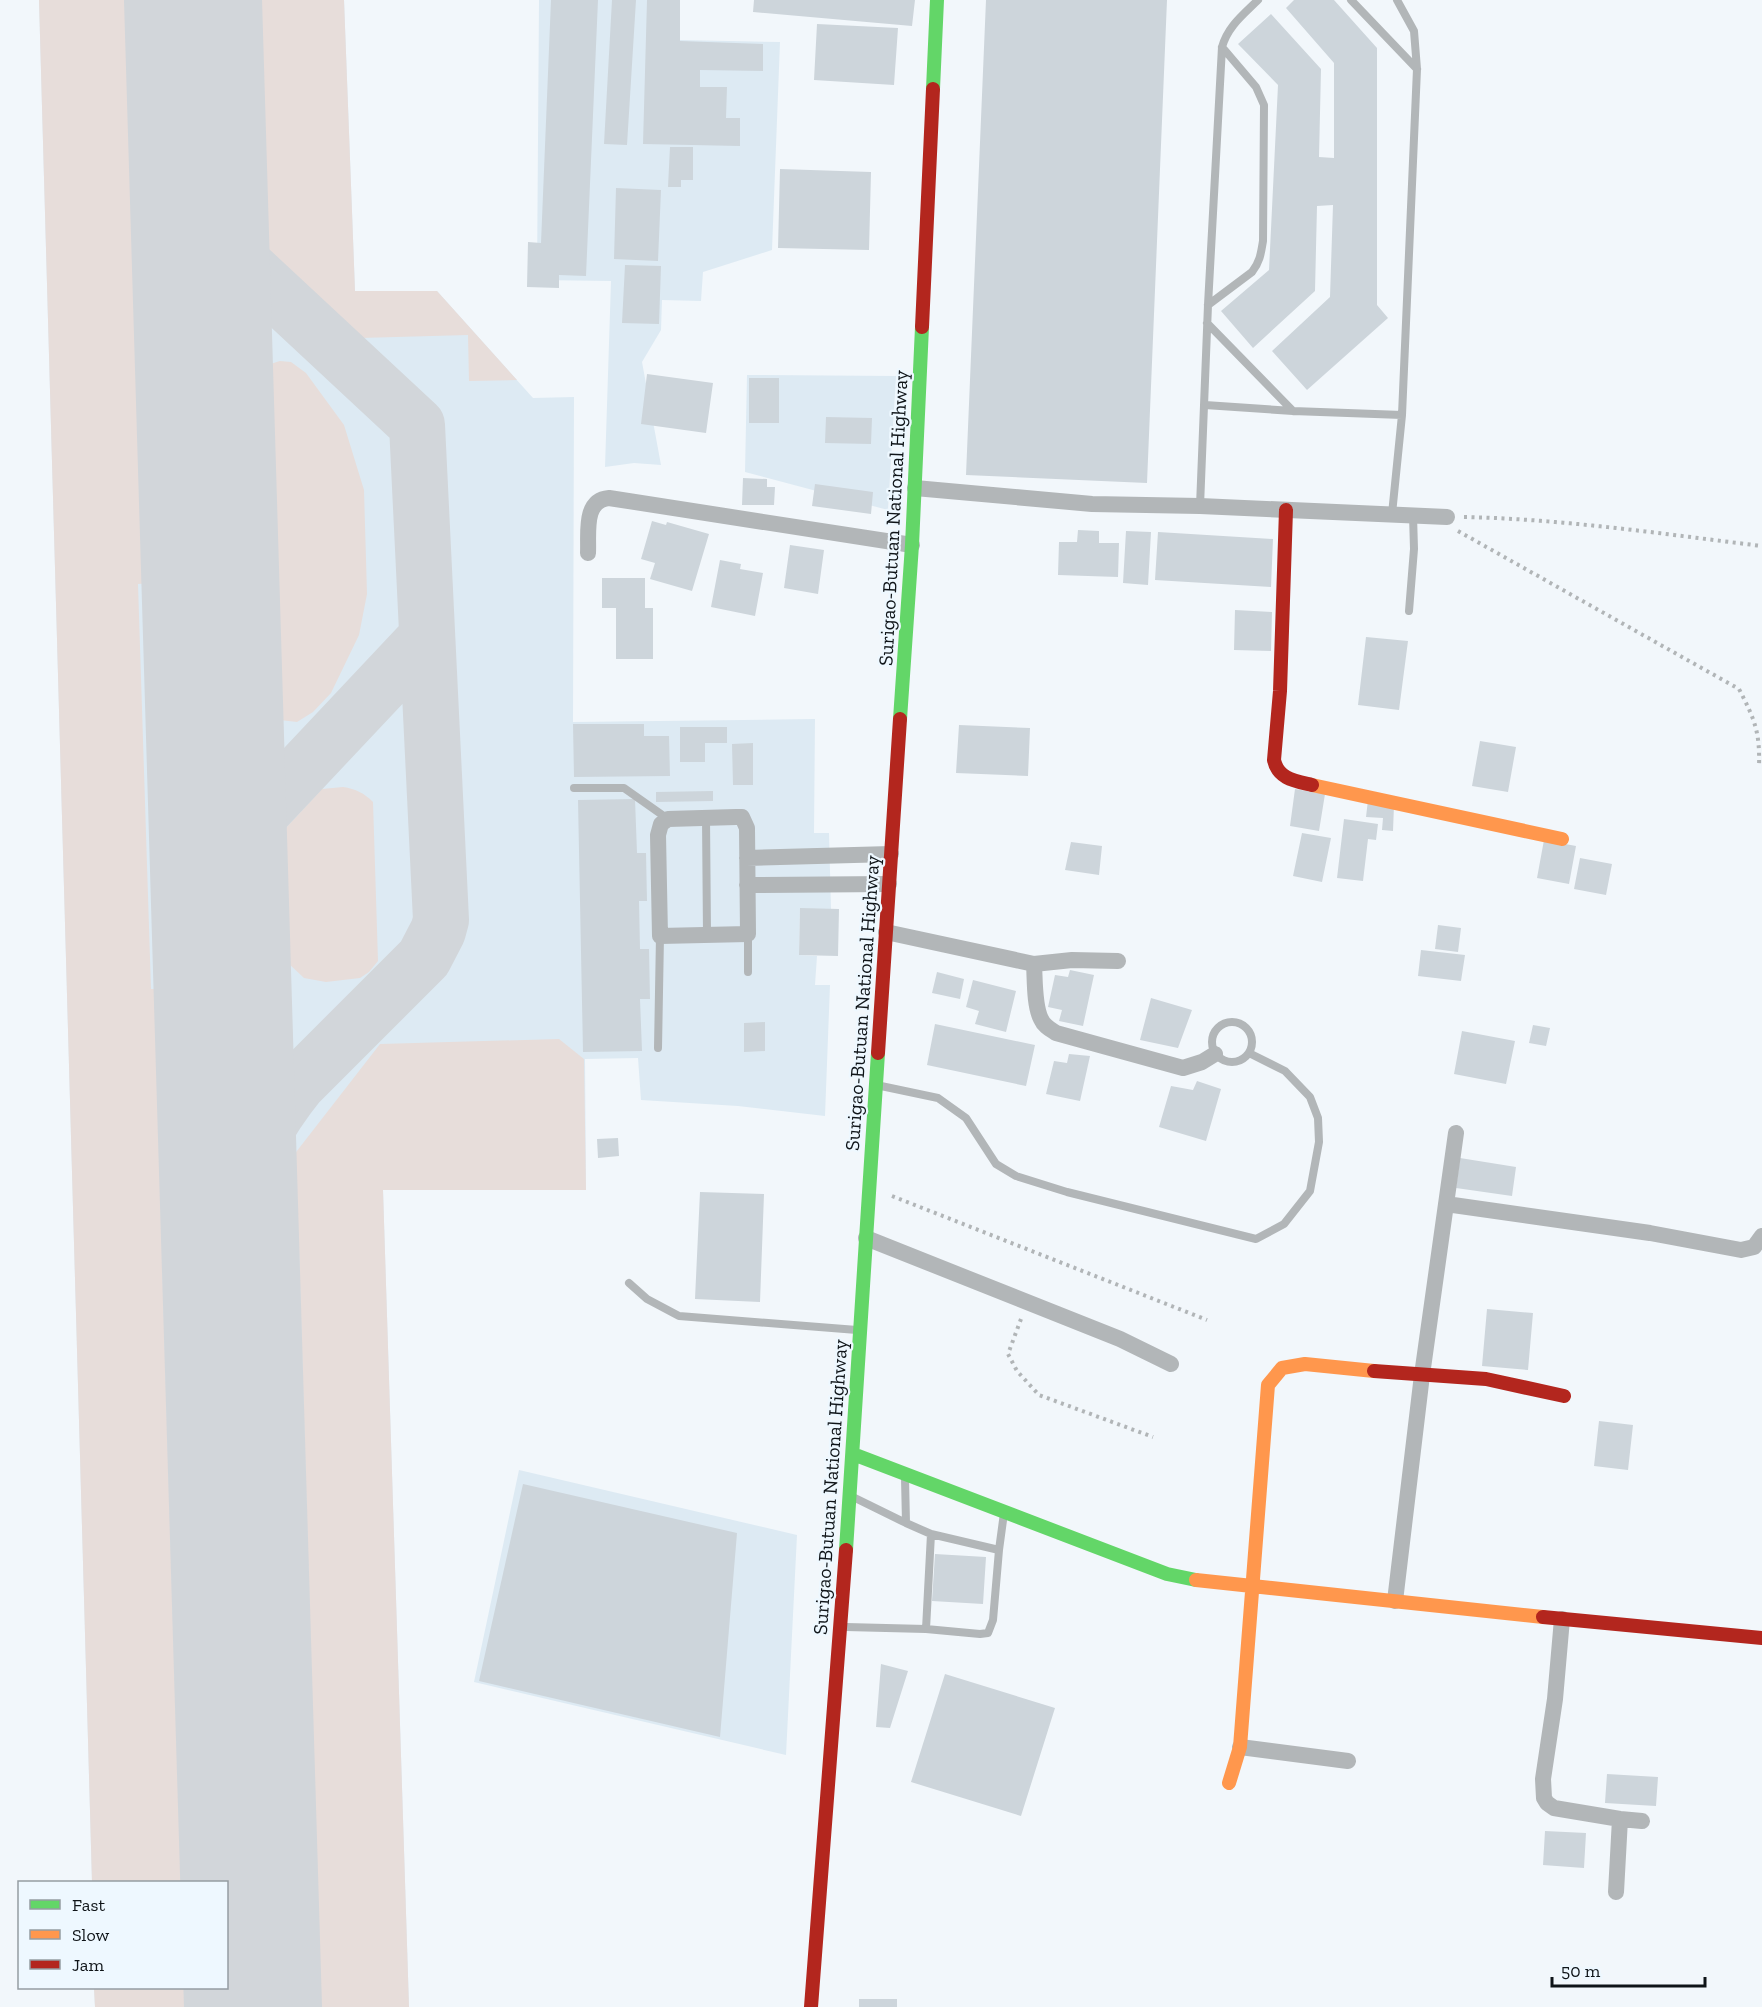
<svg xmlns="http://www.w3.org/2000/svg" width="1762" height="2007" font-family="'Zilla Slab',serif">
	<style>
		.built { fill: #ddeaf3 }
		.green { fill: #e7ddda }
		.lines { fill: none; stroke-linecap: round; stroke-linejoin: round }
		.taxiway { stroke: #d2d6da; stroke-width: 56 }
		.runway { stroke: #d2d6da; stroke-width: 138 }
		.building { fill: #cdd5db }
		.path { stroke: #b1b5b7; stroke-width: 4; stroke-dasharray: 3 4.5; stroke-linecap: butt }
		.lane { stroke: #b2b6b8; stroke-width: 8 }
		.street { stroke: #b2b6b8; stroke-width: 16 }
		.fast { stroke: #63d668; stroke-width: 14 }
		.slow { stroke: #ff974d; stroke-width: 14 }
		.jam { stroke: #b3261e; stroke-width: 14 }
		.labels { text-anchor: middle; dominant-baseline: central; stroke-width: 4.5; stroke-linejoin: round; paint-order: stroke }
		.street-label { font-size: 20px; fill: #0f1418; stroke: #eef8ff }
	</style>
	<rect width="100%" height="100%" fill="#f2f7fb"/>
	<!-- built -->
	<path class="built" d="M39 0H344L355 291H437L533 398 574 397 573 722 815 719 814 833H829L831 909H800L799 955 817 956 815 985H830L825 1116 738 1106 641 1100 638 1058 585 1059 586 1190H383L409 2007H95L94 1988H226V1882H92Z
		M539 0H680V40L780 42 772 250 703 272 701 301 662 300 661 330 642 362 661 465 634 463 605 467 611 281 537 280Z
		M747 375 896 376 888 510 745 472Z
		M519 1470 797 1535 786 1755 474 1682Z"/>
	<!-- green -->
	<path class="green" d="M39 0H136L153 583 138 584 151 989H174L182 1255 162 1256 181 1882H92Z
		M243 0H344L355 291H437L517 380 469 381 468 335 360 338 249 235Z
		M280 361 291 362 306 373 344 425 364 490 367 594 359 635 331 693 313 712 297 722 280 720 275 582H261L255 382C261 369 266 365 280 361Z
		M343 787C356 789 364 793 373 802L378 961 369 972 360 978 326 982 304 978 287 962 283 831 322 789Z
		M559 1039 584 1059 586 1190H383L409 2007H321L299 1249H278L277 1211 294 1210 293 1156 380 1044Z
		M94 1988H184L185 2007H95Z"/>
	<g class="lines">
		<!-- taxiway -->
		<path class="taxiway" d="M200 223 417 425 441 920 438 931 424 958 298 1084C267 1122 247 1163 229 1208
			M219 858 427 637"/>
		<!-- runway -->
		<path class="runway" d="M193 0 253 2007"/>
	</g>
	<!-- building -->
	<path class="building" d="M551 0H598L586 276 559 275V288L527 287 528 242 541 243Z
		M612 0H636L627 145 604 144Z
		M647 0H680V41L763 44V71L700 70V87H727L726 118H740V146L643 144Z
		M754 0H915L912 26 753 12Z
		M986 0H1167L1147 483 966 475Z
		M1294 0H1334L1377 48V305L1388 318 1307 390 1272 351 1330 297 1333 205 1317 206 1315 291 1253 348 1221 311 1269 270 1278 85 1238 44 1271 14 1321 69 1319 157 1334 158V63L1286 8Z
		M817 24 898 28 894 85 814 80Z
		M670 147H693V180H681V187H668Z
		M780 169 871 172 869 250 778 248Z
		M616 188 661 190 658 261 614 259Z
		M625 265 661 266 659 324 622 323Z
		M647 374 713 383 706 433 641 424Z
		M749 378H779V423H749Z
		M826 417 872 418 871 444 825 443Z
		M743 478 767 479V487H775L774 505H742Z
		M815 484 873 492 871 514 812 506Z
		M652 521 666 525 667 522 709 534 692 591 650 579 655 563 641 559Z
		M1078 530 1099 531V543H1119L1118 577 1058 575 1059 542H1077Z
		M1126 531 1151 532 1148 585 1123 583Z
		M1158 532 1273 539 1271 587 1155 580Z
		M790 545 824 550 818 594 784 588Z
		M720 560 741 564 740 569 763 573 755 616 711 607Z
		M602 578H645V608H653V659H616V608H602Z
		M1235 610 1272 612 1271 651 1234 650Z
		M1366 637 1408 641 1399 710 1358 705Z
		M573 724H644V736H669L670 776 574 777Z
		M959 725 1030 728 1028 776 956 773Z
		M680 727H727V743H705V762H680Z
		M1480 741 1516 747 1508 792 1472 786Z
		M753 743V785H733L732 744Z
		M1295 789 1325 794 1319 831 1290 826Z
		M713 791V801L656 802V792Z
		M635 799 637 853H646L647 901H639L640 949H649L650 999H640L642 1051 583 1052 578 800Z
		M1368 800 1394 805 1393 831 1382 830 1383 818 1366 817Z
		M1344 819 1378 824 1376 840 1368 839 1363 881 1337 878Z
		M1302 833 1331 838 1322 882 1293 876Z
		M1544 840 1576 846 1569 884 1537 878Z
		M1071 842 1102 846 1099 875 1065 870Z
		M1580 858 1612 864 1606 895 1574 889Z
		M800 908 839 909 838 956 799 955Z
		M1438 925 1461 928 1458 952 1435 949Z
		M1421 950 1465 955 1461 981 1418 976Z
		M1070 970 1094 975 1083 1026 1059 1021 1062 1010 1048 1007 1055 975 1068 977Z
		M937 972 964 979 960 999 932 993Z
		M973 980 1016 991 1006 1032 975 1024 979 1011 966 1007Z
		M1151 998 1192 1010 1178 1048 1140 1040Z
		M765 1022V1051L744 1052V1023Z
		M935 1024 1035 1045 1026 1086 927 1065Z
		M1533 1025 1550 1028 1546 1046 1529 1043Z
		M1462 1031 1515 1041 1506 1084 1454 1074Z
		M1069 1054 1090 1056 1080 1101 1046 1094 1054 1061 1067 1063Z
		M1197 1081 1221 1089 1206 1141 1159 1127 1171 1086 1193 1090Z
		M618 1138 619 1156 598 1158 597 1139Z
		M1460 1158 1516 1167 1512 1196 1456 1188Z
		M700 1192 764 1194 760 1302 695 1299Z
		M1487 1309 1533 1313 1528 1370 1482 1366Z
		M1599 1421 1633 1425 1628 1470 1594 1466Z
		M523 1484 737 1533 720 1737 479 1681Z
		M935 1554 986 1557 983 1604 932 1601Z
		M881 1664 908 1671 890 1728 876 1727Z
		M945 1674 1055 1708 1021 1816 911 1782Z
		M1607 1774 1658 1777 1656 1806 1605 1803Z
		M1545 1831 1586 1833 1584 1868 1543 1865Z
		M859 1999H897V2007H859Z"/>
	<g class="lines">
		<!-- path -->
		<path class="path" d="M1464 517C1564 519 1663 534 1762 546
			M1458 531 1739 689C1755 720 1760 732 1759 767
			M892 1196 1207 1320
			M1021 1319 1008 1354 1017 1371 1039 1395 1153 1437"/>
		<!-- lane -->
		<path class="lane" d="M1351 0 1417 69
			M1208 305 1252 272C1260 262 1261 253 1263 241L1264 105 1256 87 1222 47
			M1207 323 1293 411
			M1205 405 1293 411 1402 415
			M1200 506 1208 305 1222 47C1228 26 1243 15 1258 0
			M1392 514 1402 415 1417 69 1414 31 1397 0
			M1409 611 1414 549 1413 515
			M574 788H624L668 819
			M706 818 707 935
			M748 934V972
			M1212 1042a20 20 0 1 1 40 0a20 20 0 1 1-40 0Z
			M658 1048 660 936
			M881 1086 938 1098 966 1118 996 1164 1016 1176 1067 1192 1256 1239 1284 1224 1310 1191 1319 1142 1318 1118 1310 1097 1285 1071 1249 1053
			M629 1283 647 1299 679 1316 857 1330
			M905 1478 906 1523 931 1534 999 1550 1004 1513
			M855 1498 906 1523
			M846 1627 926 1629 931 1534
			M926 1629 980 1634 988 1633 993 1620 999 1550"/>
		<!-- street -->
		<path class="street" d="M915 488 1092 504 1200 506 1447 517
			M588 553C589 534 583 500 609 498L912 545
			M736 817H742L747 828 748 934 660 936 658 835 661 824 668 819Z
			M747 858 891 854
			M747 885 889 884
			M886 932 1034 964 1072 960 1118 961
			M1034 964C1035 979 1034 1006 1041 1019 1044 1026 1050 1029 1056 1033L1183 1068 1202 1062 1215 1054
			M1446 1204 1650 1233 1741 1250 1754 1247 1762 1236
			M866 1238 1120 1339 1171 1364
			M1395 1601 1422 1375 1456 1133
			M1562 1619 1555 1699 1543 1779 1544 1798 1547 1803 1554 1808 1620 1819 1642 1821
			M1240 1747 1348 1761
			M1616 1892 1620 1819"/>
		<!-- fast -->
		<path class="fast" d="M933 89 937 0
			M900 719 912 545 922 327
			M853 1454 1167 1574 1196 1580
			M846 1550 878 1053"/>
		<!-- slow -->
		<path class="slow" d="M1312 785 1562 839
			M1196 1580 1543 1617
			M1229 1783 1240 1747 1268 1385 1282 1368 1305 1364 1374 1371"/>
		<!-- jam -->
		<path class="jam" d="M922 327 933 89
			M1286 510 1280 691 1274 760C1278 779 1295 781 1312 785
			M878 1053 900 719
			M1374 1371 1486 1379 1564 1396
			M1543 1617 1762 1638
			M811 2007 846 1550"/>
	</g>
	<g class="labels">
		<!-- street labels -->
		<g class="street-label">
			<text transform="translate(893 518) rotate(-87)">Surigao-Butuan National Highway</text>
			<text transform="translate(862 1003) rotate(-86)">Surigao-Butuan National Highway</text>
			<text transform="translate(830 1487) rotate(-86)">Surigao-Butuan National Highway</text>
		</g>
	</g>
	<!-- legend -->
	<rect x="18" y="1881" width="210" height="108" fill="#eef8ff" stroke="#959da3" stroke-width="1.5"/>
	<rect x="30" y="1900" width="30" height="9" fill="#63d668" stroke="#959da3" stroke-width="1.5"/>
	<text x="72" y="1911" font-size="18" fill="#0f1418">Fast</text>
	<rect x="30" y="1930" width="30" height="9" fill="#ff974d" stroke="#959da3" stroke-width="1.5"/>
	<text x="72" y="1941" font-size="18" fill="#0f1418">Slow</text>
	<rect x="30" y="1960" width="30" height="9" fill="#b3261e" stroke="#959da3" stroke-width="1.5"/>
	<text x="72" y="1971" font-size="18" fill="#0f1418">Jam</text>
	<!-- scale -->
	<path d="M1552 1977v9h153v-9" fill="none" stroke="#0f1418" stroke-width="3"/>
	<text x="1561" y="1977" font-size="18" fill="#0f1418" stroke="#eef8ff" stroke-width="4.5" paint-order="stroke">50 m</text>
</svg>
